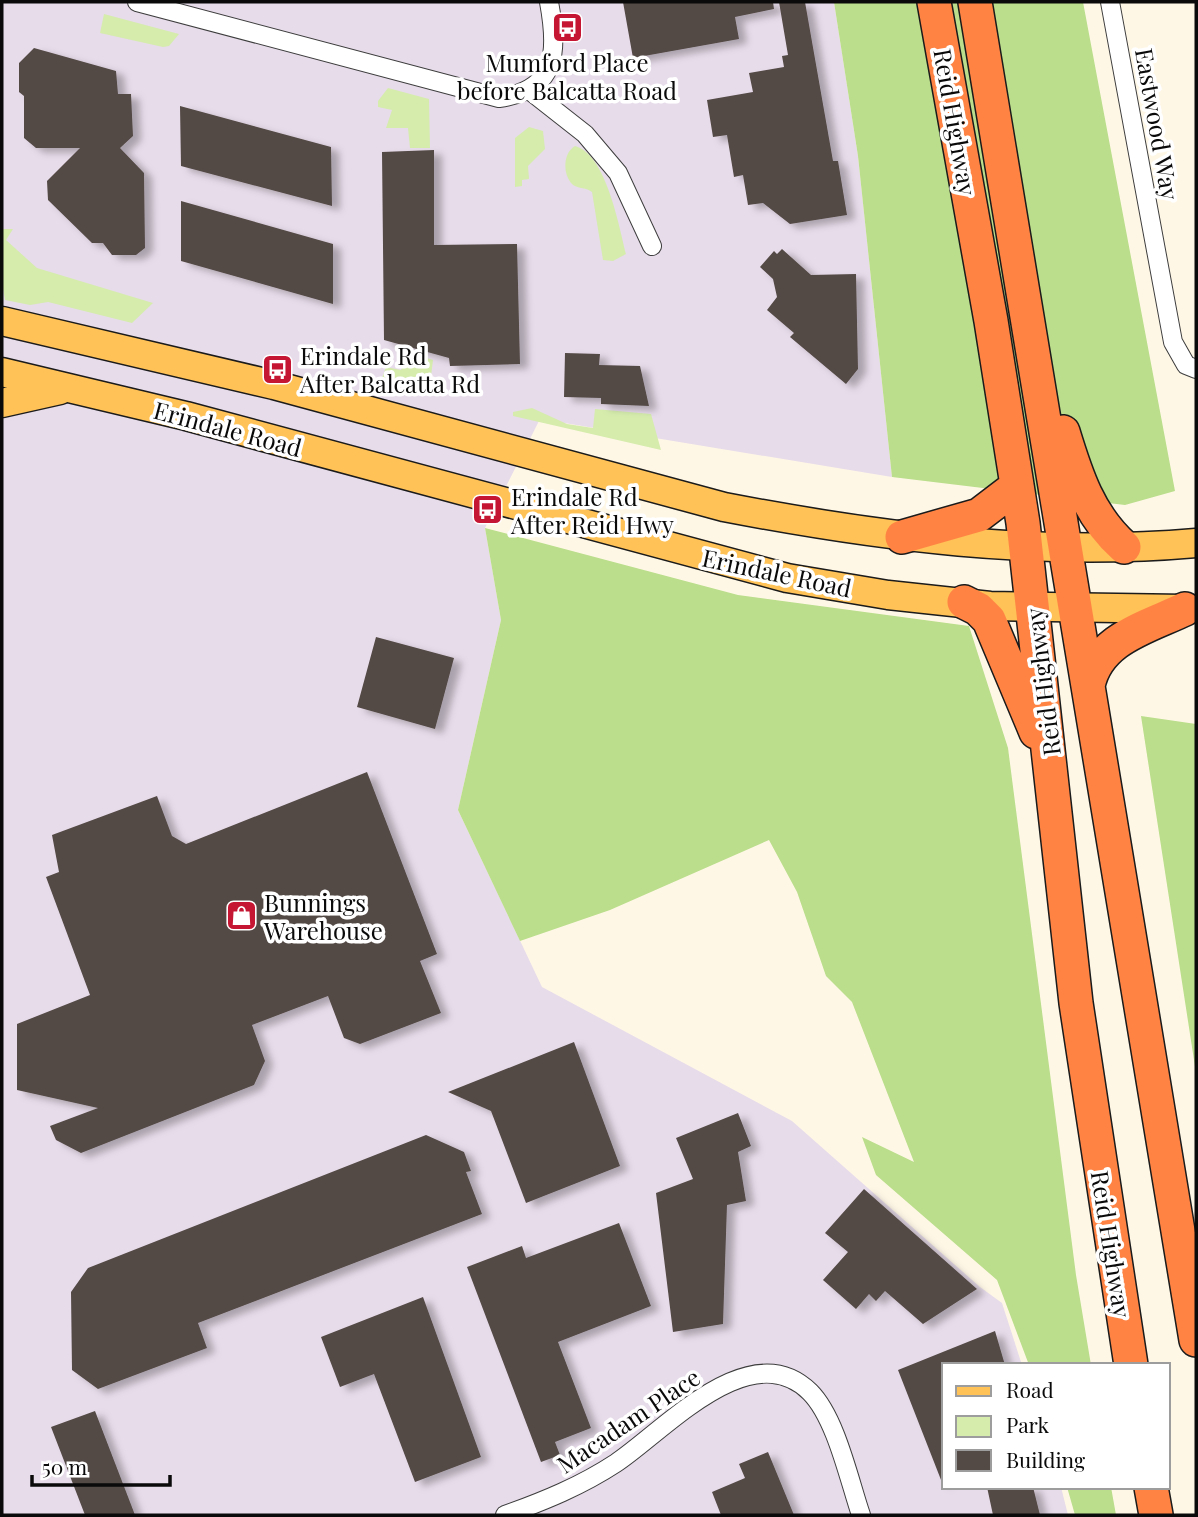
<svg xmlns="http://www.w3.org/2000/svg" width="1198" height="1517" font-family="'Playfair Display',serif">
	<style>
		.industrial { fill: #e7dcea }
		.green { fill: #d5ecad }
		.forest { fill: #bade8b }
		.building { fill: #534945; filter: url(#shadow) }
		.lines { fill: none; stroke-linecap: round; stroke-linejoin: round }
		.street-casing { stroke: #3d3d3d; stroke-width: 20 }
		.primary-casing { stroke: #1b1b1b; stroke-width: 31 }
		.highway-casing { stroke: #1b1b1b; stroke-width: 36 }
		.street { stroke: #fff; stroke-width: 18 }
		.primary { stroke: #ffc256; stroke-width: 28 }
		.highway { stroke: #ff8444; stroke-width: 33 }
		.labels { text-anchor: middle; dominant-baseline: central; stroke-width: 7; stroke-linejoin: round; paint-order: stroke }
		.poi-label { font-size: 24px; fill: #0a0a0a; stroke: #fff; text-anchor: start }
		.street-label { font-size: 24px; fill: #0a0a0a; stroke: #fff }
	</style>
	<defs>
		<filter id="shadow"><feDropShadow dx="8" dy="4.5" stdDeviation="3.5" flood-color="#0004"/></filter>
	</defs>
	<rect width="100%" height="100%" fill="#fff7e6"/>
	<!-- industrial -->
	<path class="industrial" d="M2 2H834L858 156 892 477 540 419 485 528 501 620 458 810 542 987 792 1121 980 1287 1002 1303 1022 1365H944V1487H1061L1068 1515H2Z"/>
	<!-- green -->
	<path class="green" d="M104 14 179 34 169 46 163 47 100 33Z
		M388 88 429 99 430 148H410L408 128H386L392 110 378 107V101Z
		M529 127 543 131 545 149 528 166 529 179 522 180V186L515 187V138Z
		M575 146C606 154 619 226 626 254L613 261 603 260 592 192C586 187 576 189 571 183 562 172 564 152 575 146Z
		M2 229H13L6 240 37 268 153 303 132 323 48 302 30 305 5 300 2 283Z
		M408 352 433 360 429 392 382 378 386 367 401 370Z
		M532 408 567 424 593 428 595 409 651 414 661 450 513 416V412Z"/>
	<!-- forest -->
	<path class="forest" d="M834 2H1083L1175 491 1125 505 892 477 858 156Z
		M485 528 738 595 969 626 1008 748 1076 1275 1091 1365H1029L997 1280 876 1175 862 1137 914 1162 852 1002 826 976 797 892 769 840 610 910 520 941 458 810 501 620Z
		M1141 716 1196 724V1073Z
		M1067 1487H1111L1116 1515H1075Z"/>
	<!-- building -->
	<path class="building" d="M623 2H773L774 9 735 17 739 39 633 58Z
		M779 2H805L833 161H838L847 215 790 224 763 203 748 205 743 175 734 177 727 135 713 137 707 100 753 92 749 73 784 67 782 56 788 55Z
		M34 48 116 71 118 94H131L133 136 120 148 144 173 145 248 136 255H112L103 243H92L48 200 47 181 80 148H36L24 138V96L19 92V63Z
		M180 106 331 147 332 206 181 166Z
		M434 150V245L517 244 520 364 450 366 449 358 384 340 382 152Z
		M181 201 333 244V304L181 261Z
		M782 249 811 275 856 274 858 369 846 384 790 337 794 333 767 310 777 297 773 279 760 267 774 251 777 254Z
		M565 353 600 354 599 365 640 366 649 406 601 404V398L564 397Z
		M376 637 454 658 435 729 357 707Z
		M367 772 437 954 420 961 441 1013 360 1044 344 1038 328 996 252 1025 265 1061 254 1085 81 1153 56 1140 50 1126 98 1108 17 1090V1024L90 995 46 877 59 872 52 835 157 796 172 836 186 844Z
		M574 1042 620 1166 526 1203 491 1111 448 1092Z
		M738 1113 751 1146 738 1152 746 1201 727 1205 723 1324 673 1332 656 1193 693 1179 676 1138Z
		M426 1135 464 1152 471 1171 466 1172 482 1214 198 1323 207 1348 98 1389 72 1370 71 1292 88 1268Z
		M864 1189 977 1289 923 1324 885 1291 876 1301 869 1294 856 1309 823 1280 848 1252 825 1233Z
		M619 1223 651 1306 558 1342 591 1428 555 1442 560 1455 541 1462 467 1267 522 1246 526 1258Z
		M423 1297 481 1457 415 1482 374 1374 340 1387 321 1337Z
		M995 1331 1005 1365H944L943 1485 898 1370Z
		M95 1411 135 1515H85L51 1427Z
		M768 1452 794 1515H721L712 1492 745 1478 739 1464Z
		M987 1487H1033L1040 1515H993Z"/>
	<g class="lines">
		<defs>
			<path id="street" d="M137 2 499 98C558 90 558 51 549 2
				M1110 2 1173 342 1186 365 1196 369
				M529 90 585 134 618 173 652 246
				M505 1515C544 1501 581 1486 616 1463 663 1432 750 1333 810 1392 836 1418 849 1480 861 1515"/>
			<path id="primary" d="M2 321 274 385 724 507C880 537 1037 557 1196 543
				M2 372 186 416 787 578 888 595 990 606 1185 609
				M2 403 60 390"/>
			<path id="highway" d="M934 2 991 321 1023 523 1076 1003 1131 1365
				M975 2 1196 1340
				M1063 432C1076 475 1089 516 1124 547
				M902 537 979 515 1017 486
				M964 602 978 609 989 620 1036 732
				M1088 686C1097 639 1147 627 1185 609
				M1151 1487 1156 1515"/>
		</defs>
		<!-- street casing -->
		<use href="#street" class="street-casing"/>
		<!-- primary casing -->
		<use href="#primary" class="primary-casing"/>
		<!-- highway casing -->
		<use href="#highway" class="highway-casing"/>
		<!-- street -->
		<use href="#street" class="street"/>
		<!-- primary -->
		<use href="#primary" class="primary"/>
		<!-- highway -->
		<use href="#highway" class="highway"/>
	</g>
	<!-- icons -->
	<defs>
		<symbol id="bus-square" viewBox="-11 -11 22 22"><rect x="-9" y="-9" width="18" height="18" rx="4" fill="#c51633" stroke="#fff"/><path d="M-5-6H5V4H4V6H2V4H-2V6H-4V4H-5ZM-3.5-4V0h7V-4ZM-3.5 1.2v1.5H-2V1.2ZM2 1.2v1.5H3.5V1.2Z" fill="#fff"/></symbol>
		<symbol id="shop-square" viewBox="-11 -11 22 22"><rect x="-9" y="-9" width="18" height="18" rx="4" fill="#c51633" stroke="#fff"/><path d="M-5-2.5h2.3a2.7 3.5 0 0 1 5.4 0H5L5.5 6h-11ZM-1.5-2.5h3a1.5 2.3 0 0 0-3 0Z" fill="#fff"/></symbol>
	</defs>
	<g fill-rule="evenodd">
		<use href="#bus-square" x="550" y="10" width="35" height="35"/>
		<use href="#bus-square" x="260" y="352" width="35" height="35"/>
		<use href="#bus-square" x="470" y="492" width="35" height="35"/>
		<use href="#shop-square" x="224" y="898" width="35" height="35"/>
	</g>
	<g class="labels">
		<!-- poi labels -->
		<g class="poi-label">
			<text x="567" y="62" text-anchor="middle">Mumford Place<tspan x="567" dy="28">before Balcatta Road</tspan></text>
			<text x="300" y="355">Erindale Rd<tspan x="300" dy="28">After Balcatta Rd</tspan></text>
			<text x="511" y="496">Erindale Rd<tspan x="511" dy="28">After Reid Hwy</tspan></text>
			<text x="264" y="902">Bunnings<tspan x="264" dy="28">Warehouse</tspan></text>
		</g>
		<!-- street labels -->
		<g class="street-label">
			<text transform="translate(956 122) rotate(80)">Reid Highway</text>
			<text transform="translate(1158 124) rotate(80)">Eastwood Way</text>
			<text transform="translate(228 428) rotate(15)">Erindale Road</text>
			<text transform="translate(777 572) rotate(12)">Erindale Road</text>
			<text transform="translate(1042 682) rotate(-97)">Reid Highway</text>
			<text transform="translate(1112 1244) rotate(81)">Reid Highway</text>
			<text transform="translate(628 1420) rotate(-34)">Macadam Place</text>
		</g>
	</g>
	<!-- border -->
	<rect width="1198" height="1517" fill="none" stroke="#0a0a0a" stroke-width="7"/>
	<!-- legend -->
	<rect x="942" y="1363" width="228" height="126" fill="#ffffff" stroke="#9d9d9d" stroke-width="2"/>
	<rect x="956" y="1386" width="35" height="10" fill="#ffc256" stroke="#9d9d9d" stroke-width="2"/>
	<text x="1006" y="1398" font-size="21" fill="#0a0a0a">Road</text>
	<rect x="956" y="1416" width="35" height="21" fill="#d5ecad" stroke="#9d9d9d" stroke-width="2"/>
	<text x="1006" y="1433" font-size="21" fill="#0a0a0a">Park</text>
	<rect x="956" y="1450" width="35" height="21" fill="#534945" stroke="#9d9d9d" stroke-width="2"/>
	<text x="1006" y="1468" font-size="21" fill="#0a0a0a">Building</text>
	<!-- scale -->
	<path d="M32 1475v10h138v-10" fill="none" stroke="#0a0a0a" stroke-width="3.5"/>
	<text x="42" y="1475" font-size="21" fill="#0a0a0a" stroke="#ffffff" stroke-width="5" paint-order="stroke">50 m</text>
</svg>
